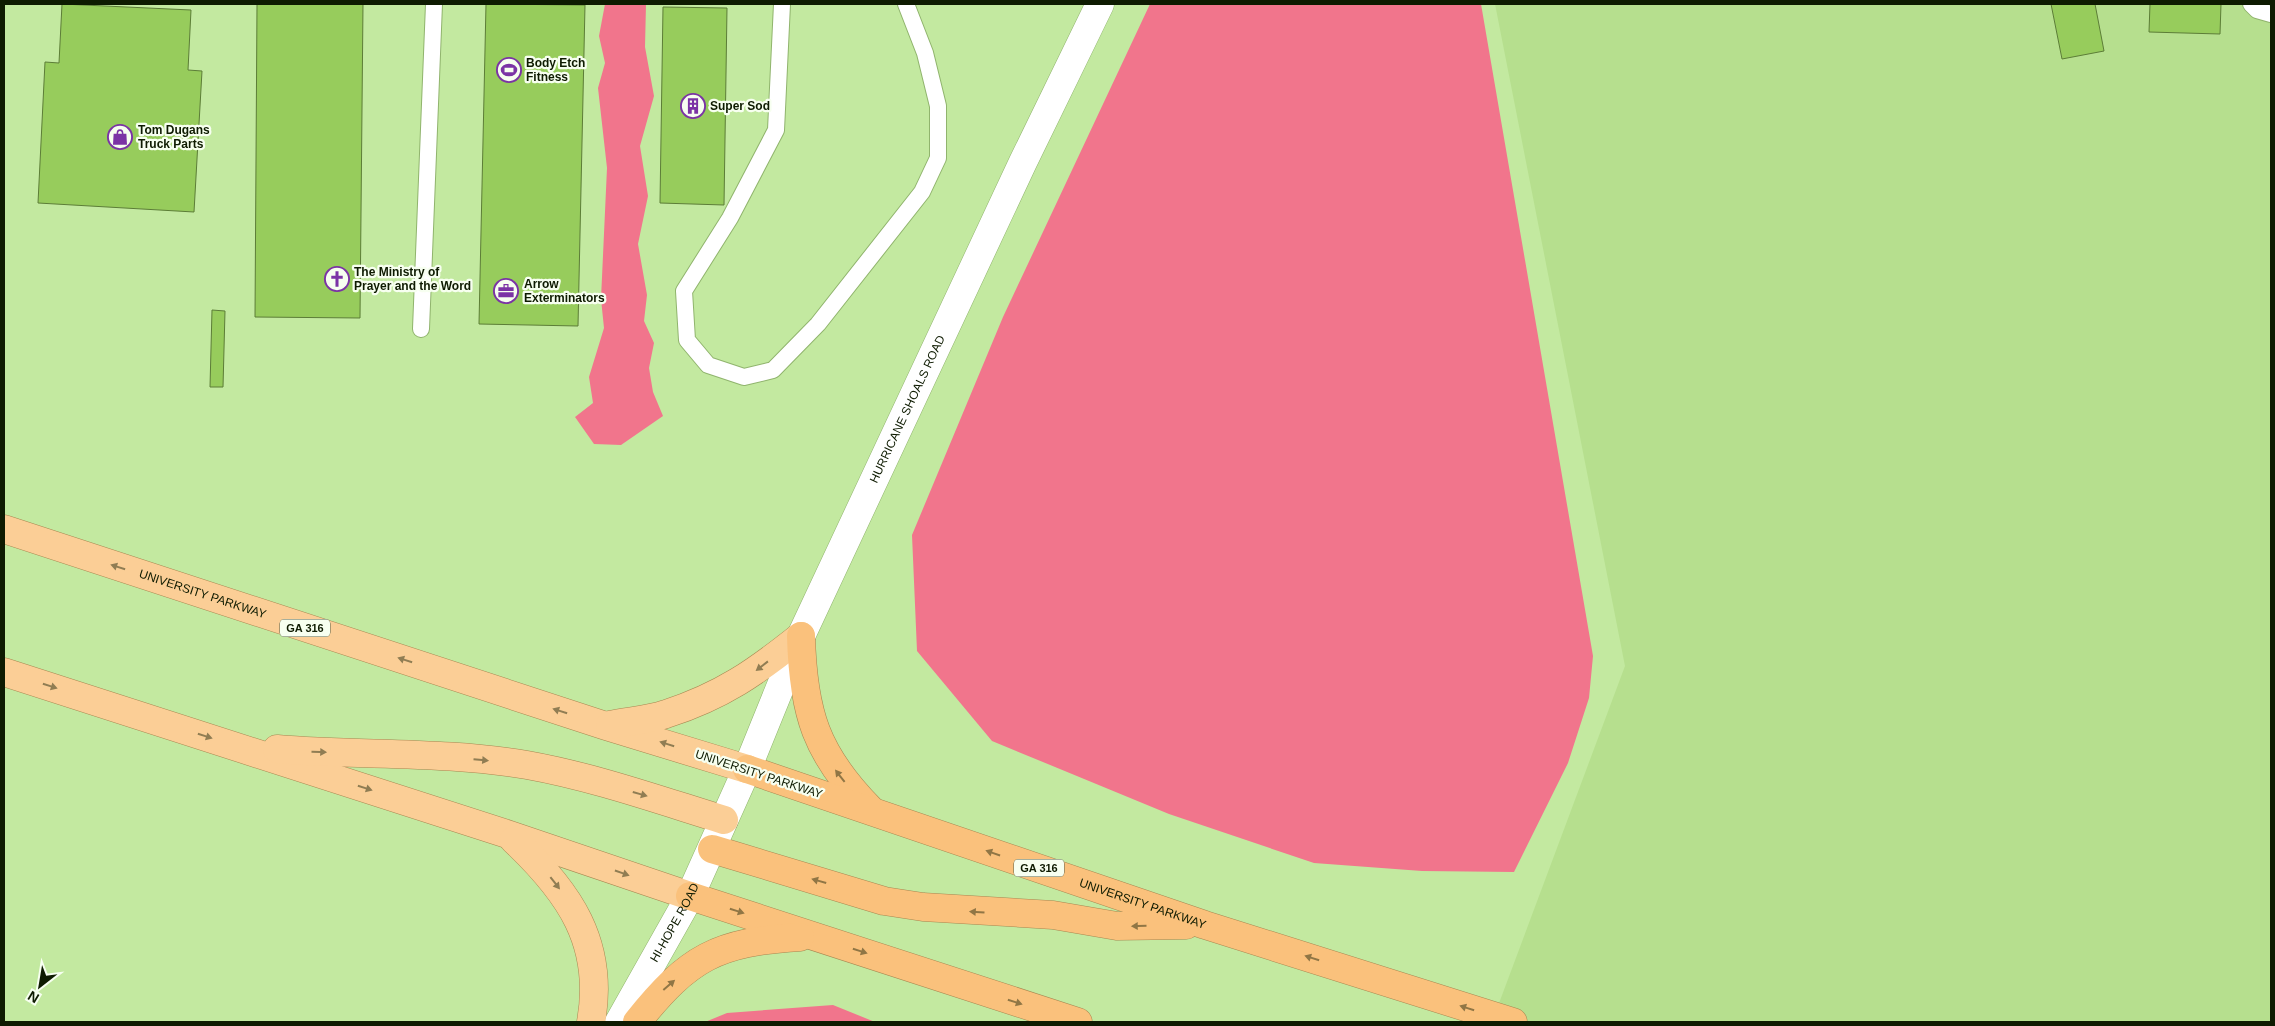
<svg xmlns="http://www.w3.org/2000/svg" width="2275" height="1026" font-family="Helvetica,sans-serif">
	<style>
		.built { fill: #b6df8e }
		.forest { fill: #f1758c }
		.building { fill: #97cc5c; stroke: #5c7d37 }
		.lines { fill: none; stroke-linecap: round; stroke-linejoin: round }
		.service-casing { stroke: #90b46d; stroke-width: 18 }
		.tertiary-casing { stroke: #90b46d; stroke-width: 29 }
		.trunk-casing { stroke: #a78751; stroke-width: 29 }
		.motorway-casing { stroke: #a78751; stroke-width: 29 }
		.service { stroke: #fff; stroke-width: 16 }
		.tertiary { stroke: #fff; stroke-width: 28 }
		.trunk { stroke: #fbce96; stroke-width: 28 }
		.motorway { stroke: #fac17c; stroke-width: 28 }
		.oneway { fill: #907d53 }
		.oneway2 { fill: #907645 }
		.labels { text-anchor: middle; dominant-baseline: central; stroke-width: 4.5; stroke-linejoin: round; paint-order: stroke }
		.shield { fill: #f7fff0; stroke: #545f49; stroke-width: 1 }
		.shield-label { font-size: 11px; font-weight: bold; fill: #0e1b01 }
		.poi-label { font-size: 12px; font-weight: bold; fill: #0e1b01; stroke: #f7fff0; text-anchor: start }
		.street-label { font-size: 12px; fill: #0e1b01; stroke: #f7fff0 }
	</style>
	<rect width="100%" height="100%" fill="#c3e9a0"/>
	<!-- built -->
	<path class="built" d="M1495 4H2271V1022H1492L1625 666Z"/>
	<!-- forest -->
	<path class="forest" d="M605 4H646L645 47 654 96 640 146 648 196 638 244 647 295 644 321 654 343 649 368 653 392 663 416 621 445 594 444 575 417 593 403 589 377 604 328 601 299 607 168 598 88 605 63 599 36Z
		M1150 4H1481L1593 656 1589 698 1568 763 1514 872 1422 871 1314 863 1169 814 992 741 917 651 912 535 1003 317Z
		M833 1005 875 1022H705L727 1013Z"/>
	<!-- building -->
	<path class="building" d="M62 4 191 10 188 70 202 71 194 212 38 203 45 62 59 63Z
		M257 4H363L360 318 255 317Z
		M486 4 585 5 578 326 479 324Z
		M2051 4H2095L2104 51 2062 59Z
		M2150 4H2221L2220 34 2149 32Z
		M663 7 727 8 724 205 660 203Z
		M212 310 225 311 223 387H210Z"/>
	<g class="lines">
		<defs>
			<path id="service" d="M782 4 776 130 730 218 684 291 687 340 708 365 744 377 773 370 818 324 922 192 938 158V106L925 53 906 4
				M2251 4 2257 10 2271 14
				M421 329 434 4"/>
			<g id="tertiary">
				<path id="s1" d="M619 1022 690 896 747 769 801 636 1023 162 1100 4"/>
			</g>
			<g id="trunk">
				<path id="s2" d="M4 529 606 726 747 769"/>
				<path d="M4 672 510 835 690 896"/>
				<path d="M610 725C628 721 649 720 666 714 722 696 756 672 801 636"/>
				<path d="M277 749C360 756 444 751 527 765 594 777 659 800 724 820"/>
				<path d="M514 840C569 892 605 943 591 1022"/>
			</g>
			<g id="motorway">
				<path d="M801 636C803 713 816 754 870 809"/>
				<path id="s3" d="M747 769 1205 925 1513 1022"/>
				<path d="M712 849 884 901 923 907 1053 915 1117 926 1186 925"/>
				<path d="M690 896 1078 1022"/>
				<path d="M637 1022C689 957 717 942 800 937"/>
			</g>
		</defs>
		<!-- service casing -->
		<use href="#service" class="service-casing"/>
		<!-- tertiary casing -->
		<use href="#tertiary" class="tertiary-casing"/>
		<!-- trunk casing -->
		<use href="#trunk" class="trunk-casing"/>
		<!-- motorway casing -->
		<use href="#motorway" class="motorway-casing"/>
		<!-- service -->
		<use href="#service" class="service"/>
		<!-- tertiary -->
		<use href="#tertiary" class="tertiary"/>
		<!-- trunk -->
		<use href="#trunk" class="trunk"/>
		<!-- motorway -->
		<use href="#motorway" class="motorway"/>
	</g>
	<!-- one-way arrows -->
	<defs><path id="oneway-solid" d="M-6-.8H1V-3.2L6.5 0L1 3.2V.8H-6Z" transform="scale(1.25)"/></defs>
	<g class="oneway">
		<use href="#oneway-solid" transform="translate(118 567) rotate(-162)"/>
		<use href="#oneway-solid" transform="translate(405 660) rotate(-162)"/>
		<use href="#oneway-solid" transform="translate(762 666) rotate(142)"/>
		<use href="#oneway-solid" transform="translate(50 686) rotate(18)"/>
		<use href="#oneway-solid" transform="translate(560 711) rotate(-162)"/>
		<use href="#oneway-solid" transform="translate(205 736) rotate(18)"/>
		<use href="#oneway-solid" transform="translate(667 744) rotate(-163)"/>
		<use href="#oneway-solid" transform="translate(319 752) rotate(2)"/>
		<use href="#oneway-solid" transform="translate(481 760) rotate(5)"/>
		<use href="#oneway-solid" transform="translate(365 788) rotate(18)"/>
		<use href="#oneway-solid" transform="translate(640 794) rotate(16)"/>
		<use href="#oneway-solid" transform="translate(622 873) rotate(19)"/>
		<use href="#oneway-solid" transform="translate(555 883) rotate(52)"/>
	</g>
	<g class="oneway2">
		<use href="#oneway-solid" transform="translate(840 776) rotate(-128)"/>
		<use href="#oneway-solid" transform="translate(993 853) rotate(-161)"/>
		<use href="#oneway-solid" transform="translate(819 881) rotate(-164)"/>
		<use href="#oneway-solid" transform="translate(737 911) rotate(18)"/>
		<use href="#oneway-solid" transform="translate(977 912) rotate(-176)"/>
		<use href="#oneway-solid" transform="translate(1139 926) rotate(179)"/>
		<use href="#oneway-solid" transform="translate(860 951) rotate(18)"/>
		<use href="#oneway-solid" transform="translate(1312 958) rotate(-162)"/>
		<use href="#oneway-solid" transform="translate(669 985) rotate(-41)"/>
		<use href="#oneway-solid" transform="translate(1015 1002) rotate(18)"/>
		<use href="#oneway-solid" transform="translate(1467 1008) rotate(-162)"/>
	</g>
	<!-- icons -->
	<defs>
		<symbol id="stadium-ring" viewBox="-11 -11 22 22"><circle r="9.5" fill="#f7fff0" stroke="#7b33a5" stroke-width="1.5"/><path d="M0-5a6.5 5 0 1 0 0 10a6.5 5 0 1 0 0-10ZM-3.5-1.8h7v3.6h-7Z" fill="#7b33a5"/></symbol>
		<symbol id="building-ring" viewBox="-11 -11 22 22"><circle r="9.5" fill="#f7fff0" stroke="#7b33a5" stroke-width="1.5"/><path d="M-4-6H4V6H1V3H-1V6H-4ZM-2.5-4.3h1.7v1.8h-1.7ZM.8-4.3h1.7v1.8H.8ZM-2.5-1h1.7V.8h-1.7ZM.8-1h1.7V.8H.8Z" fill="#7b33a5"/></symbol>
		<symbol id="shop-ring" viewBox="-11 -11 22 22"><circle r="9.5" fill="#f7fff0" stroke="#7b33a5" stroke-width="1.5"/><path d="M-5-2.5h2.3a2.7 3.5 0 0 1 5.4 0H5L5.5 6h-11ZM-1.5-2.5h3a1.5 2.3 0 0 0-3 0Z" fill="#7b33a5"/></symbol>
		<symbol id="church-ring" viewBox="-11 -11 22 22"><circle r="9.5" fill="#f7fff0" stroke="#7b33a5" stroke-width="1.5"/><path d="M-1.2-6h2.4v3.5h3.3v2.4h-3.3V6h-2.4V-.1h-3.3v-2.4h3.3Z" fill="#7b33a5"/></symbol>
		<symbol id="office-ring" viewBox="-11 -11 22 22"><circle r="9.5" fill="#f7fff0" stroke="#7b33a5" stroke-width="1.5"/><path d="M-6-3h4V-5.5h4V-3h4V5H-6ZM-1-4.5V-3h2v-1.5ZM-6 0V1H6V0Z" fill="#7b33a5"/></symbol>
	</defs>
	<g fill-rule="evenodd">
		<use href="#stadium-ring" x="495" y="56" width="28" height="28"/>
		<use href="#building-ring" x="679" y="92" width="28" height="28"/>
		<use href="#shop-ring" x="106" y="123" width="28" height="28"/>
		<use href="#church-ring" x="323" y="265" width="28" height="28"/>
		<use href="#office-ring" x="492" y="277" width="28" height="28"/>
	</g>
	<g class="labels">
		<!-- shield labels -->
		<g class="shield">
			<rect x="280" y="619.5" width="50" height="17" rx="4"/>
			<rect x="1014" y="859.5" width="50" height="17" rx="4"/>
		</g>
		<g class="shield-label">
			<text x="305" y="628">GA 316</text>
			<text x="1039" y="868">GA 316</text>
		</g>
		<!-- poi labels -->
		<g class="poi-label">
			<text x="526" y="63">Body Etch<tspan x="526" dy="14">Fitness</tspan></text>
			<text x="710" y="106">Super Sod</text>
			<text x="138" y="130">Tom Dugans<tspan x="138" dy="14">Truck Parts</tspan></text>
			<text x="354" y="272">The Ministry of<tspan x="354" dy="14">Prayer and the Word</tspan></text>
			<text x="524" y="284">Arrow<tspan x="524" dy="14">Exterminators</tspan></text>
		</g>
		<!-- street labels -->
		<g class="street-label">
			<text stroke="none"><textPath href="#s1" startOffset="678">HURRICANE SHOALS ROAD</textPath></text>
			<text stroke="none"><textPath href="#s2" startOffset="209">UNIVERSITY PARKWAY</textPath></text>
			<text transform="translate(759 774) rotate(18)">UNIVERSITY PARKWAY</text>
			<text stroke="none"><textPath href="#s3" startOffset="418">UNIVERSITY PARKWAY</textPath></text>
			<text stroke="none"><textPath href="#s1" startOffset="114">HI-HOPE ROAD</textPath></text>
		</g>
	</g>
	<!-- border -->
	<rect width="2275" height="1026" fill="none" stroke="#0e1b01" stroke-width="10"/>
	<!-- north arrow -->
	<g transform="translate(40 986) rotate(211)" stroke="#f7fff0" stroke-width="4" paint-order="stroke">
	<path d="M0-4L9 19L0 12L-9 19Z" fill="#0e1b01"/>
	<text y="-8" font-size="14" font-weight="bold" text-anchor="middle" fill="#0e1b01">N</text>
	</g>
</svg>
